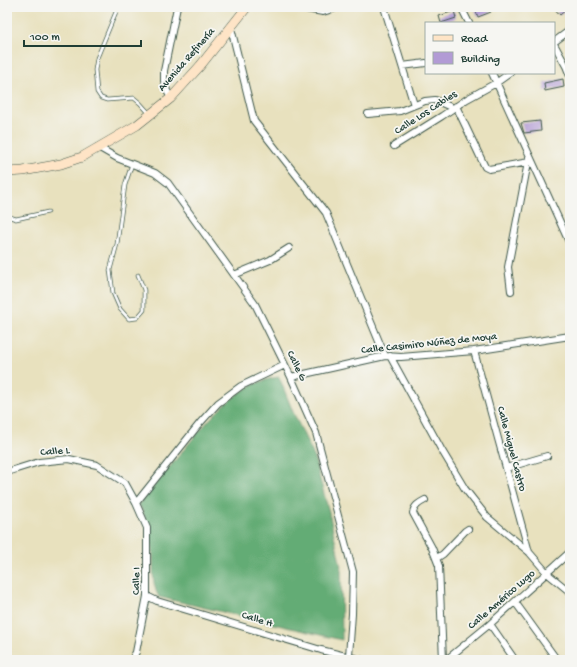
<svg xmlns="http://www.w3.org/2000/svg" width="577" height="667" font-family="'Gochi Hand',sans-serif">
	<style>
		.forest { fill: #64ac74; stroke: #427454 }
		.building { fill: #b29bd5 }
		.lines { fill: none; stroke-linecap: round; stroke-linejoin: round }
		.lane-casing { stroke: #3d5649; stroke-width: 4.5 }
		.street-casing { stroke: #3d5649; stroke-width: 8 }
		.secondary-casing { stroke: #3d5649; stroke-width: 10 }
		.lane { stroke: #fff; stroke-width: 3 }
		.street { stroke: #fff; stroke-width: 6 }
		.secondary { stroke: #fee4c6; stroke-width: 9 }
		.labels { text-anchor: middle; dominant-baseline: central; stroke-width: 3.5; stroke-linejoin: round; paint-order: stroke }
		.street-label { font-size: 11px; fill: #1f3d34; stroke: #f6f6f2 }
	</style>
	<rect width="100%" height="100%" fill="#f6f6f2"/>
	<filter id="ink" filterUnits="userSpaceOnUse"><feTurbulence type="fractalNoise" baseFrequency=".025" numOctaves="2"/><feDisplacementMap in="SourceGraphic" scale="8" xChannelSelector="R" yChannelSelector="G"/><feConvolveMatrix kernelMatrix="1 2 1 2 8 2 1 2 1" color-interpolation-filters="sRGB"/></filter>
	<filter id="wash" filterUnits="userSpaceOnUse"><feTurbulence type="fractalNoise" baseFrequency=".012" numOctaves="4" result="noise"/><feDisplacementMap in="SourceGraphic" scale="16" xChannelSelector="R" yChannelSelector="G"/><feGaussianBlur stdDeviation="0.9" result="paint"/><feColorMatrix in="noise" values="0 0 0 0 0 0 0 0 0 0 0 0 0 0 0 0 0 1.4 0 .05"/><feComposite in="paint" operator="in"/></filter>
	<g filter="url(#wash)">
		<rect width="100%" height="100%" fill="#e8e1be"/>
		<!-- forest -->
		<path class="forest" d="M279 377 293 412 313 454 329 512 341 567 342 640 159 597C151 583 154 570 153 555 151 536 147 520 139 504 153 487 168 469 182 452 208 421 236 383 279 377Z"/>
		<g id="blocks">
			<!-- building -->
			<path class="building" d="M481 7H489L491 12 478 17 475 9Z
				M553 7H569L560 15Z
				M454 11 456 18 441 23 439 16Z
				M563 79 564 87 545 91 544 83Z
				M540 121 541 131 524 133 521 123Z"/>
		</g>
	</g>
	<g filter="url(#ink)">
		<use href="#blocks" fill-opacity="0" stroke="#3d5649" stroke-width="1"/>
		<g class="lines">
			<defs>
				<path id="lane" d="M118 7 97 58 95 70 97 92 101 98 107 100 134 98 140 103 149 113
					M132 164 125 185 117 244 110 270 113 293 120 309 129 319 137 318 144 310V290L138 275
					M7 216 16 219 48 212"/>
				<path id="street" d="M295 7 323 12 339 7
					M384 7 414 105
					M461 7 469 23
					M231 28 254 121 326 213 385 356
					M554 42 570 30
					M554 44 566 66 570 76
					M402 66 426 63
					M492 73 570 244
					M171 98 167 91 164 81V71L177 7
					M456 106 485 167 489 169 529 162
					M368 114 400 111 425 101 435 100 453 108
					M394 146 442 116 467 99 496 83 510 73
					M98 147 117 158 155 173 168 183 255 304 291 377 316 433 353 572 352 614 349 656 347 660
					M234 275 270 260 289 248
					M511 291 508 267 529 157
					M474 351 529 552
					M390 356 441 449 465 489 487 517 529 552 548 574 570 592
					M291 377 385 356 401 357 474 351 570 336
					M506 468 547 456
					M7 472 39 462 69 459 97 465 125 483 136 503 147 528V596L136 652 132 660
					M425 500C419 503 414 506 413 513L432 548 439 566 443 660
					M136 503 200 423 218 403 241 386 285 365
					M437 558 443 554 465 531 468 529
					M147 596 157 601 321 650 362 660
					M515 602 557 660
					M490 624 515 660
					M446 660 490 624 570 552"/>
				<path id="secondary" d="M7 172 23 171 61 164 82 157 137 125 171 98 200 66 247 7"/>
			</defs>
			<!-- lane casing -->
			<use href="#lane" class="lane-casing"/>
			<!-- street casing -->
			<use href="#street" class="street-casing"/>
			<!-- secondary casing -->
			<use href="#secondary" class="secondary-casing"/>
			<!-- lane -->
			<use href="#lane" class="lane"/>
			<!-- street -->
			<use href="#street" class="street"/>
			<!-- secondary -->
			<use href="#secondary" class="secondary"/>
		</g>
	</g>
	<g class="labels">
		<!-- street labels -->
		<g class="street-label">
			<text transform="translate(187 60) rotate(-49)">Avenida Refinería</text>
			<text transform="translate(426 113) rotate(-33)">Calle Los Cables</text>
			<text transform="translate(429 344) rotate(-6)">Calle Casimiro Núñez de Moya</text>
			<text transform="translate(296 366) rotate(64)">Calle G</text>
			<text transform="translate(511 449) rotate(75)">Calle Miguel Castro</text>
			<text transform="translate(55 452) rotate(-4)">Calle L</text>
			<text transform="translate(137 581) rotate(-89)">Calle I</text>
			<text transform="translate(502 600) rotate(-41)">Calle Américo Lugo</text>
			<text transform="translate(257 620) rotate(17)">Calle H</text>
		</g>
	</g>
	<!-- margin -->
	<rect width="577" height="667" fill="none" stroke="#f6f6f2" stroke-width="24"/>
	<!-- legend -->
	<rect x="425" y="22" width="130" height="52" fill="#f6f6f2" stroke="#a0aca6"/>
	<rect x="433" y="35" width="20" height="6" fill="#fee4c6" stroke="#a0aca6"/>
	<text x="461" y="42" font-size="12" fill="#1f3d34">Road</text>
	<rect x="433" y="52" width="20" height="12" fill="#b29bd5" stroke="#a0aca6"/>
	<text x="461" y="62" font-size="12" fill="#1f3d34">Building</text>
	<!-- scale -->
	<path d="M24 40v6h117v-6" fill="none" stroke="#1f3d34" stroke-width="2"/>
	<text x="30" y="40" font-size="12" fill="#1f3d34" stroke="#f6f6f2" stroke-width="3" paint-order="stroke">100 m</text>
</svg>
